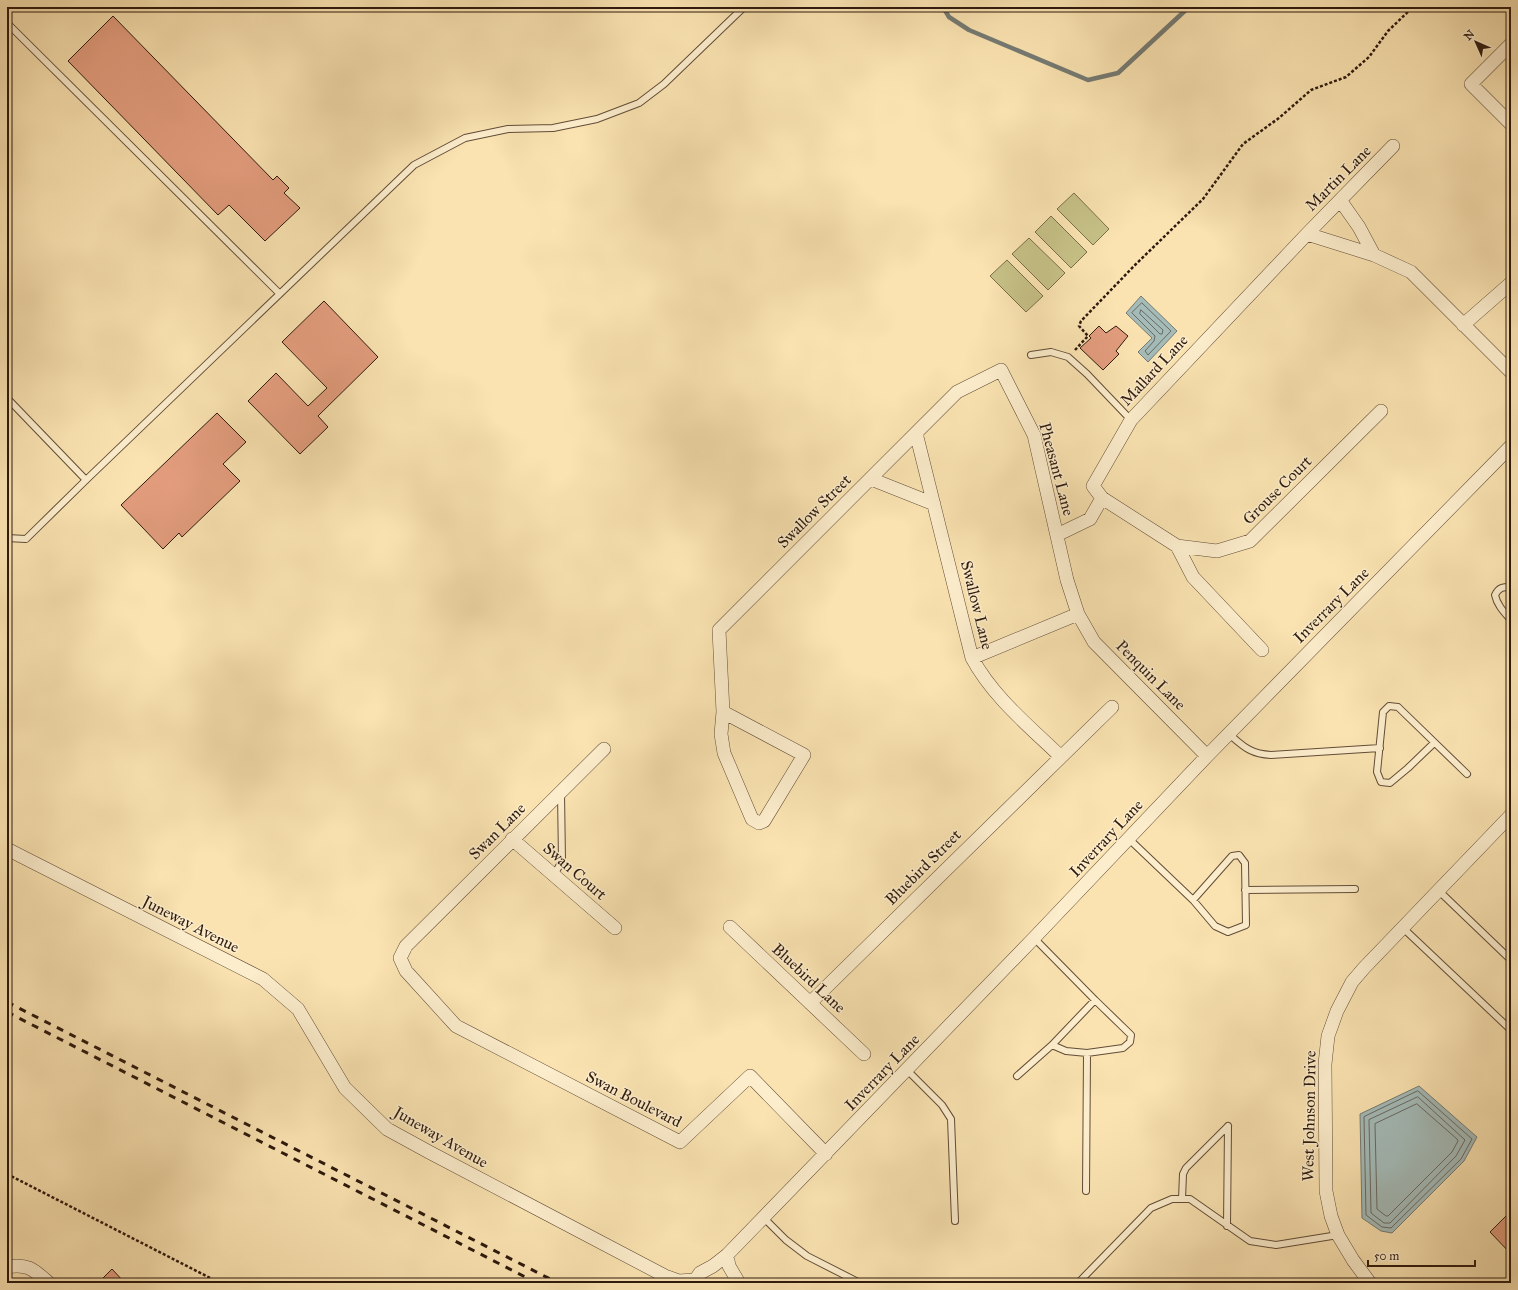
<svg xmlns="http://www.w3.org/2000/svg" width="1518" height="1290" font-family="'IM FELL Great Primer',serif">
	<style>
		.pitch { fill: #c6c187; stroke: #7a6e4a }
		.water { fill: #a4bbb8; stroke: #757b74 }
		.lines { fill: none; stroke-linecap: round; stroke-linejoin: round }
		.shore { stroke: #696a63; stroke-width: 1 }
		.stream { stroke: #757b74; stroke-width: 4.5 }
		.building { fill: #e39d7e; stroke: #2e1a0e }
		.service-casing { stroke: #614c37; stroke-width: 8 }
		.minor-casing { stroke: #614c37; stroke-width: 14 }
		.path { stroke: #2e1a0e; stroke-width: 2.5; stroke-dasharray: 3 2; stroke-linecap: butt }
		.service { stroke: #fcedcc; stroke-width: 6 }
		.minor { stroke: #fcedcc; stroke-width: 13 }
		.rail { stroke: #2e1a0e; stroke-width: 3; stroke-dasharray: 7 7; stroke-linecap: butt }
		.labels { text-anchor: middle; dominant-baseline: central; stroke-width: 3; stroke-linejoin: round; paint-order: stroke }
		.street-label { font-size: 16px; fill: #2e1a0e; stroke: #fcedcc }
	</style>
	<rect width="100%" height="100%" fill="#fae3b1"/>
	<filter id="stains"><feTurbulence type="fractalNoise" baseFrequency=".005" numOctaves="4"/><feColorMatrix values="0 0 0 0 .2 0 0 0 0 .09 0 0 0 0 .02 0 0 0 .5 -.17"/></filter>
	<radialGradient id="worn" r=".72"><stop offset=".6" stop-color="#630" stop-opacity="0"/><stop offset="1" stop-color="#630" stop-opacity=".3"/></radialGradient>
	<!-- pitch -->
	<path class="pitch" d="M1074 193 1109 229 1093 245 1057 209Z
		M1051 216 1087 252 1071 268 1035 232Z
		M1029 238 1065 273 1048 290 1012 254Z
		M1007 260 1043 296 1026 312 990 276Z"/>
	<!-- water -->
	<path class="water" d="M1141 296 1177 331 1148 362 1138 352 1152 338 1126 313Z
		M1419 1086 1477 1137 1464 1161 1392 1233 1381 1231 1362 1218 1360 1114Z"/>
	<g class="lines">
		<!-- shore -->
		<path class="shore" d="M1142 303 1171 331 1148 355 1145 351 1154 341 1155 336 1132 313Z
			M1141 310 1163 330 1162 334H1160L1140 314Z
			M1418 1091 1472 1139 1461 1159 1391 1228 1382 1227 1366 1215 1364 1117Z
			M1418 1097 1465 1140 1456 1156 1390 1223H1384L1371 1213 1369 1120Z
			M1417 1104 1457 1139 1458 1141 1452 1152 1388 1216H1386L1377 1209 1375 1124Z"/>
		<!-- stream -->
		<path class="stream" d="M943 7 949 17 969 30 1088 80 1118 73 1189 7"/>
	</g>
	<!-- building -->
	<path class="building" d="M113 16 273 180 277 176 289 188 284 193 300 208 265 241 229 205 218 215 68 61Z
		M324 301 378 357 318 416 328 427 300 454 248 401 276 373 308 406 327 388 282 342Z
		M1099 326 1106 333 1116 326 1128 336 1116 351 1119 354 1103 370 1080 348 1091 338 1089 336Z
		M217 413 246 442 223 464 240 481 182 537 179 533 163 549 121 505Z
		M1511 1211V1254L1490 1232Z
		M112 1269 125 1283H98Z"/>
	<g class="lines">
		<defs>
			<path id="service" d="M7 23 280 294
				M1031 355 1051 352 1068 357 1087 374 1131 420
				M7 398 86 480
				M7 538 26 539 86 480 414 165 465 138 508 129 553 128 597 119 639 103 664 84 744 7
				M1511 587C1503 587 1499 587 1495 595 1497 605 1504 612 1511 620
				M1229 734C1243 746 1250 754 1271 755L1380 748
				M1434 743 1408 768 1390 783 1381 782 1377 772 1383 712 1389 706 1398 707 1467 774
				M1129 839 1193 900 1215 926 1228 932 1246 925 1245 863 1239 855 1232 856 1193 900
				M554 875 562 861 561 793
				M1245 890 1355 889
				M1439 891 1511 960
				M1403 928 1511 1030
				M1052 1045 1066 1051 1087 1053 1123 1048 1130 1042 1131 1035 1095 1000
				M907 1070 942 1105 951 1119 955 1221
				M1017 1076 1052 1045 1095 1000 1034 938
				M1086 1191 1087 1053
				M1182 1199 1183 1174 1186 1168 1228 1126
				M763 1217 786 1240 807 1256 860 1283
				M1227 1226 1228 1126
				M1078 1283 1151 1208 1172 1199H1190L1250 1241 1276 1245 1338 1235"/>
			<path id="minor" d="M1511 44 1471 84 1511 124
				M1340 200 1359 227 1374 255
				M1307 234 1374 255 1411 272 1511 372
				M1463 325 1511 283
				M1381 411 1250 541 1217 551 1177 546 1102 498 1093 486 1131 420 1307 234 1393 146
				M916 433 972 658C993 697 1029 726 1060 756
				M871 479 934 504
				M1057 535 1090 519 1102 498
				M1177 546 1193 577 1262 650
				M972 658 1078 614
				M723 712 719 630 957 392 1001 370 1034 435 1067 580 1078 614 1094 642 1207 756
				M723 712 804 755 764 821 759 823 752 819 724 753 721 734Z
				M604 749 406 946 400 958 406 971 456 1026 680 1142 750 1076 826 1154
				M512 839 615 928
				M7 849 263 979 298 1009 345 1088 387 1129 429 1152 665 1276 679 1281 694 1280
				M730 927 864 1054
				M810 1003 1112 707
				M727 1255 729 1266 739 1283
				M7 1267C28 1263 34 1270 49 1283
				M693 1283 700 1273 713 1266 727 1255 1034 938 1207 756 1511 446
				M1370 1283 1353 1260 1338 1235 1331 1216 1326 1191 1325 1064 1328 1036 1337 1011 1352 982 1364 968 1511 815"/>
		</defs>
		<!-- service casing -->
		<use href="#service" class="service-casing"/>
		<!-- minor casing -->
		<use href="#minor" class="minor-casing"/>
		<!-- path -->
		<path class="path" d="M1075 350 1088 336 1079 326 1081 321 1135 265 1203 199 1243 144 1279 118 1311 90 1346 77 1369 57 1388 31 1413 7
			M7 1174 220 1283"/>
		<!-- service -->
		<use href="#service" class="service"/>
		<!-- minor -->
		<use href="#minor" class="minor"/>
		<!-- rail -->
		<path class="rail" d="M7 1002 558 1283
			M7 1012 537 1283"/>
	</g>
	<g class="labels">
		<!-- street labels -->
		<g class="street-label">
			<text transform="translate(1338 178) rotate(-45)">Martin Lane</text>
			<text transform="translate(1154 370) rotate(-47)">Mallard Lane</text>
			<text transform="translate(1057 469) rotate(75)">Pheasant Lane</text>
			<text transform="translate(1277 490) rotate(-45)">Grouse Court</text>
			<text transform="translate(814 511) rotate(-45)">Swallow Street</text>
			<text transform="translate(977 605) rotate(76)">Swallow Lane</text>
			<text transform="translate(1331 605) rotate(-45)">Inverrary Lane</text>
			<text transform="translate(1151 675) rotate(45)">Penquin Lane</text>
			<text transform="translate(497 831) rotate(-45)">Swan Lane</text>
			<text transform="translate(1106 838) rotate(-47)">Inverrary Lane</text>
			<text transform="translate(923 867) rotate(-45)">Bluebird Street</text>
			<text transform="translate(575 871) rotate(41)">Swan Court</text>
			<text transform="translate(191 924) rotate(27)">Juneway Avenue</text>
			<text transform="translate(809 978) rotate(43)">Bluebird Lane</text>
			<text transform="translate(882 1072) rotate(-46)">Inverrary Lane</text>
			<text transform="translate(634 1099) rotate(27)">Swan Boulevard</text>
			<text transform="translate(1309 1116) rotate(-89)">West Johnson Drive</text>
			<text transform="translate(441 1137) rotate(30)">Juneway Avenue</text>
		</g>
	</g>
	<!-- margin -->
	<rect width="1518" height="1290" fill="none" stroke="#fae3b1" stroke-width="24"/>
	<rect x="8" y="8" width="1502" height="1274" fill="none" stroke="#2e1a0e" stroke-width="2"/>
	<rect x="12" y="12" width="1494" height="1266" fill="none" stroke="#2e1a0e"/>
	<!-- north arrow -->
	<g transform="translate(1476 42) rotate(315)" stroke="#fcedcc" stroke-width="3" paint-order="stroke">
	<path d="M0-3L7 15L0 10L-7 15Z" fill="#2e1a0e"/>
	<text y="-6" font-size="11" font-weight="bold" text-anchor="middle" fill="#2e1a0e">N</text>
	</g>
	<!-- scale -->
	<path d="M1368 1260v6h107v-6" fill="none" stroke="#2e1a0e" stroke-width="2"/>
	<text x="1374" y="1260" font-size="12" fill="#2e1a0e" stroke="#fcedcc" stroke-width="3" paint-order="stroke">50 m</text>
	<rect width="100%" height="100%" filter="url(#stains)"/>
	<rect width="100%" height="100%" fill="url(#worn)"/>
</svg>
